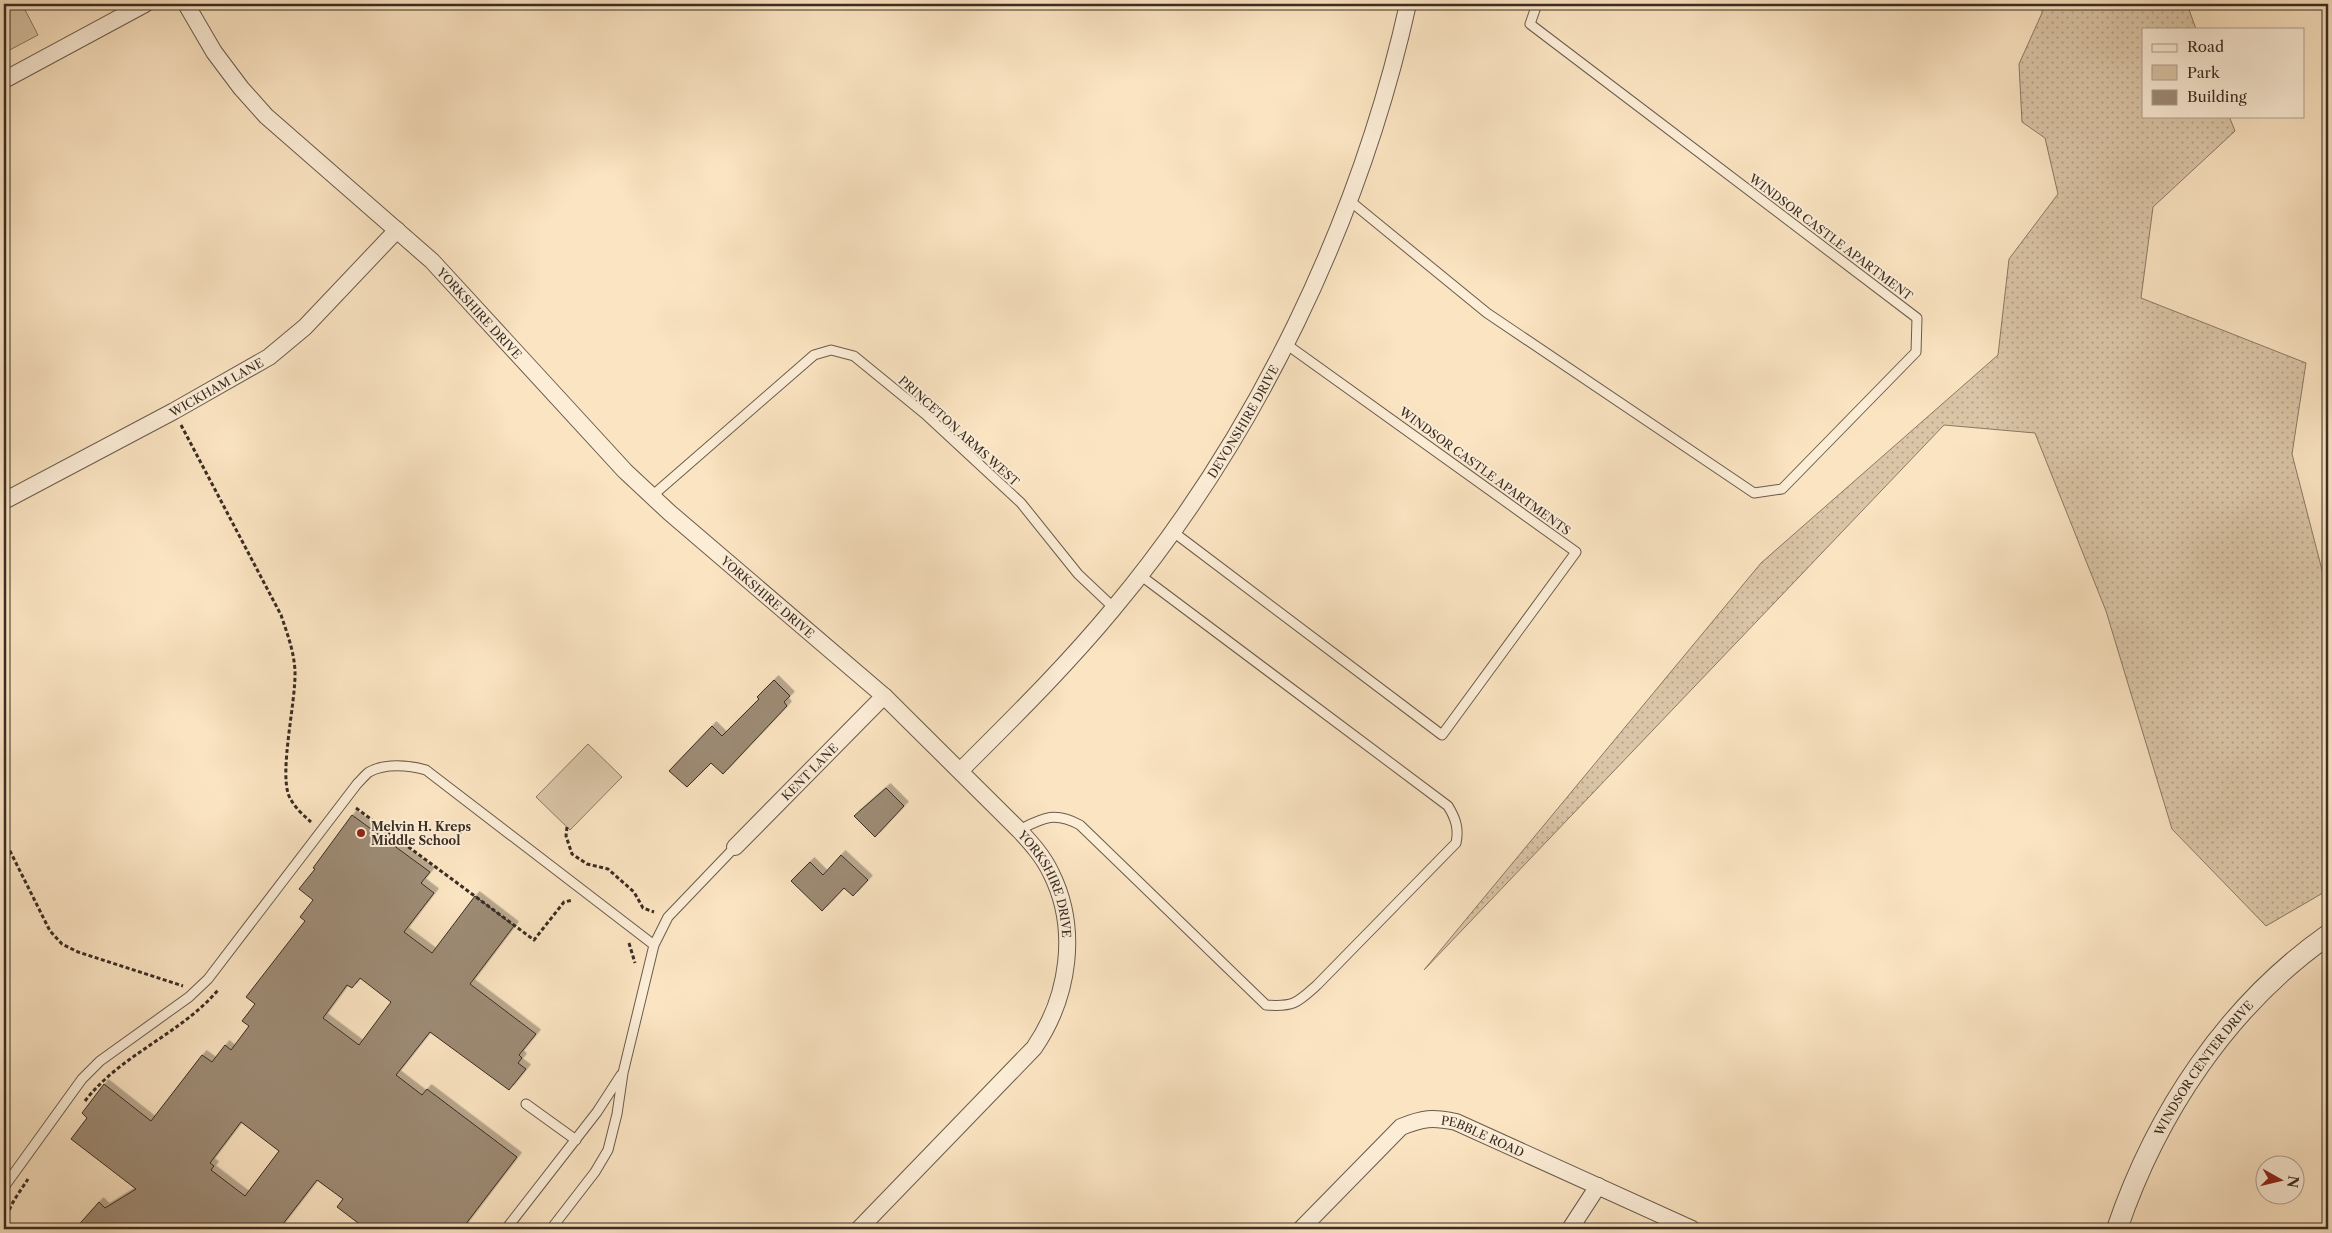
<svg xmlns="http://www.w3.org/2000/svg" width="2332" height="1233" font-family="'Libre Caslon Text',serif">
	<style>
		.grass { fill: url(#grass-dots); stroke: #8a7965 }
		.park { fill: #dac5a7; stroke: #8a7965 }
		.building { fill: #9e8c76; stroke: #3a2d23; fill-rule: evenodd; filter: url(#shadow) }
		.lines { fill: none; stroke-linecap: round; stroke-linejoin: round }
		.service-casing { stroke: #6a5b4b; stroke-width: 11 }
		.minor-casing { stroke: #6a5b4b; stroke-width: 18 }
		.tertiary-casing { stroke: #6a5b4b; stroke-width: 22 }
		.path { stroke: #3a2d23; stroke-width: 3; stroke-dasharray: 4 2.5; stroke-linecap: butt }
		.service { stroke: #fcedd7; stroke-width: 9 }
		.minor { stroke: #fcedd7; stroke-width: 16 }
		.tertiary { stroke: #fcedd7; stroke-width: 20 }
		.poi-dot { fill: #8f2418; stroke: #fcedd7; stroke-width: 2 }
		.labels { text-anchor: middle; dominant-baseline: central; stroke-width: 4; stroke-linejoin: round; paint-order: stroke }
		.street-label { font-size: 12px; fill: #3a2d23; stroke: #fcedd7 }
		.poi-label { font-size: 12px; font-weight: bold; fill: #3a2d23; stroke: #fcedd7; text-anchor: start }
	</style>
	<defs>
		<pattern id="grass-dots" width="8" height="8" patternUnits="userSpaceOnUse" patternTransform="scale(1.25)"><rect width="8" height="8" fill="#dac5a7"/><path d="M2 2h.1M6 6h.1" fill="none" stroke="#b2a088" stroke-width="1.8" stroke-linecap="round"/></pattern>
		<filter id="shadow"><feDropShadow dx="4.5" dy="-4.5" stdDeviation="0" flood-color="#0004"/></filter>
	</defs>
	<rect width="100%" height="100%" fill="#fbe4c2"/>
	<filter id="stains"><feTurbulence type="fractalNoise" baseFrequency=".004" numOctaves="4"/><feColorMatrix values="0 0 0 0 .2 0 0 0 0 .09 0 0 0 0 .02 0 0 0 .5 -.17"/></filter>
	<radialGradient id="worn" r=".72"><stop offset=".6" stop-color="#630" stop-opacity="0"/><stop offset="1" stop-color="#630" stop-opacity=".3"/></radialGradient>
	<!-- grass -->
	<path class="grass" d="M2042 4H2187L2196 29H2143V116H2229L2235 131 2153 207 2141 298 2306 363 2292 454 2328 593V890L2266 926 2172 829 2106 611 2035 433 1944 425 1424 970 1761 563 1998 355 2009 259 2058 194 2045 138 2022 122 2019 64 2042 13Z"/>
	<!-- park -->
	<path class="park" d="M4 4H22L38 35 4 53Z
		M588 744 622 777 570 830 536 797Z"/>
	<!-- building -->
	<path class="building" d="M774 680 790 696 784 702 787 706 723 774 711 763 687 787 669 771 712 726 722 736 759 699 757 697Z
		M886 788 904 806 875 837 854 816Z
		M352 815 430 872 421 883 434 893 404 932 432 953 475 896 514 926 470 984 536 1034 519 1055 522 1058 518 1063 526 1069 509 1090 430 1032 396 1075 422 1095 427 1089 517 1157 462 1229H366L337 1207 343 1199 317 1180 279 1229H75L99 1202 105 1208 136 1189 71 1139 87 1118 82 1113 104 1084 151 1121 202 1055 212 1062 225 1045 231 1050 249 1026 242 1021 255 1004 246 997 305 921 300 917 313 900 299 889 315 869 313 868ZM360 978 391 1002 359 1045 323 1018 347 985 352 988ZM241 1122 279 1151 245 1196 211 1170 214 1166 210 1163Z
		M841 855 868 880 853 896 844 888 822 911 791 881 810 862 823 875Z"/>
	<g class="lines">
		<defs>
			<path id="service" d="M1350 201 1487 313 1754 493 1782 489 1916 352 1917 318 1530 24 1537 4
				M652 496 814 355 831 350 854 356 925 414 1021 503 1078 574 1114 608
				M1172 531 1442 735 1576 552 1286 344
				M1019 830C1043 818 1054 811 1080 825L1266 1005C1294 1007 1297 1003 1317 985L1456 843C1459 829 1456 819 1448 806L1140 575
				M526 1104 576 1140
				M4 1187 82 1079 100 1061 189 997 208 979 357 784C361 780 365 775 369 772 385 763 409 765 426 770L654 945
				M506 1229 597 1112 621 1075
				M551 1229 595 1172 608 1150 617 1114 623 1073 654 945 668 917 735 847"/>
			<g id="minor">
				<path id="s1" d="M186 4 214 52 241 88 266 116 432 261 625 471 670 513 884 696 1019 830C1031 843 1043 856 1051 873 1079 929 1069 997 1034 1048L859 1229"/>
				<path d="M4 80 145 4"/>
				<path id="s2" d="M4 501 174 411 269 357 305 327 397 230"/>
				<path id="s3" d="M961 770C1013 718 1066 666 1113 609 1256 438 1360 220 1408 4"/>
				<path id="s4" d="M735 847 884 696"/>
				<path id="s5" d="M1301 1229 1401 1127C1423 1118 1432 1117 1456 1122L1692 1229"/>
				<path d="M1570 1229 1598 1186"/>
			</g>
			<g id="tertiary">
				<path id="s6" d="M2117 1229C2156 1114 2227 1006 2328 935"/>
			</g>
		</defs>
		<!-- service casing -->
		<use href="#service" class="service-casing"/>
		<!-- minor casing -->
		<use href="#minor" class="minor-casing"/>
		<!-- tertiary casing -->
		<use href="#tertiary" class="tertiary-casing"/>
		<!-- path -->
		<path class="path" d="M181 425 281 615C287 633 294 651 295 671 296 702 279 771 289 796 294 807 303 815 311 822
			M356 808 534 940 564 902 573 900
			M567 827 566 836 572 854 587 864 608 869 634 892 643 908 654 912
			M4 839 50 931 62 944 78 952 183 986
			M629 943 635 963
			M85 1101C121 1054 181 1034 218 990
			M6 1229C5 1209 18 1195 28 1179
			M489 1229 493 1224"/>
		<!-- service -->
		<use href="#service" class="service"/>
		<!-- minor -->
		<use href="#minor" class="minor"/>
		<!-- tertiary -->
		<use href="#tertiary" class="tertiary"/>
	</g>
	<!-- markers -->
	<circle class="poi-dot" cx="361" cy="833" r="5"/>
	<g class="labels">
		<!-- street labels -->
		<g class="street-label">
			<text transform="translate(1831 237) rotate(37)">WINDSOR CASTLE APARTMENT</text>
			<text stroke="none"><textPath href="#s1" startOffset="429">YORKSHIRE DRIVE</textPath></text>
			<text stroke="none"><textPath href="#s2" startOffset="241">WICKHAM LANE</textPath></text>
			<text stroke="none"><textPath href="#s3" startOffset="450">DEVONSHIRE DRIVE</textPath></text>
			<text transform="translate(959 431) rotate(42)">PRINCETON ARMS WEST</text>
			<text transform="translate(1485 471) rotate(36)">WINDSOR CASTLE APARTMENTS</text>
			<text stroke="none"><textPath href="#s1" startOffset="834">YORKSHIRE DRIVE</textPath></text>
			<text stroke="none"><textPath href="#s4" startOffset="106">KENT LANE</textPath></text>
			<text stroke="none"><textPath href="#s1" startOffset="1239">YORKSHIRE DRIVE</textPath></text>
			<text stroke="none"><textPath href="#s6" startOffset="184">WINDSOR CENTER DRIVE</textPath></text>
			<text stroke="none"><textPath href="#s5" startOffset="229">PEBBLE ROAD</textPath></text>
		</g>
		<!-- poi labels -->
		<g class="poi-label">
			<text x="371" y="826">Melvin H. Kreps<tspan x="371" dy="14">Middle School</tspan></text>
		</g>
	</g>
	<!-- margin -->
	<rect width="2332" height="1233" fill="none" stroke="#fbe4c2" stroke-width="20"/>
	<rect x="5" y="5" width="2322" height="1223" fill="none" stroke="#3a2d23" stroke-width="2.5"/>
	<rect x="10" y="10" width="2312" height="1213" fill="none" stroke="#3a2d23"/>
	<!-- legend -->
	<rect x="2142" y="28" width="162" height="90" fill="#fcedd7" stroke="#aea08f"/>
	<rect x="2152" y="44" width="25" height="8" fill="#fcedd7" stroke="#aea08f"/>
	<text x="2187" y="52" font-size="15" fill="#3a2d23">Road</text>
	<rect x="2152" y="65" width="25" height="15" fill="#dac5a7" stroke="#aea08f"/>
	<text x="2187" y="78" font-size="15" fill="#3a2d23">Park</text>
	<rect x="2152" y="90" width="25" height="15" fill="#9e8c76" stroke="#aea08f"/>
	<text x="2187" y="102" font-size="15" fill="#3a2d23">Building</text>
	<!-- north arrow -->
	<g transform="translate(2280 1180) rotate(98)"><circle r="24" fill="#fcedd7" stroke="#aea08f"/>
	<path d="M0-4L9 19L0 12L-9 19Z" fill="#8f2418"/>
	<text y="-8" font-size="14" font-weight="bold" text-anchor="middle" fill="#3a2d23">N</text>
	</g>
	<rect width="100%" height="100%" filter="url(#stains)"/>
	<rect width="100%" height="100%" fill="url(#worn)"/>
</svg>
